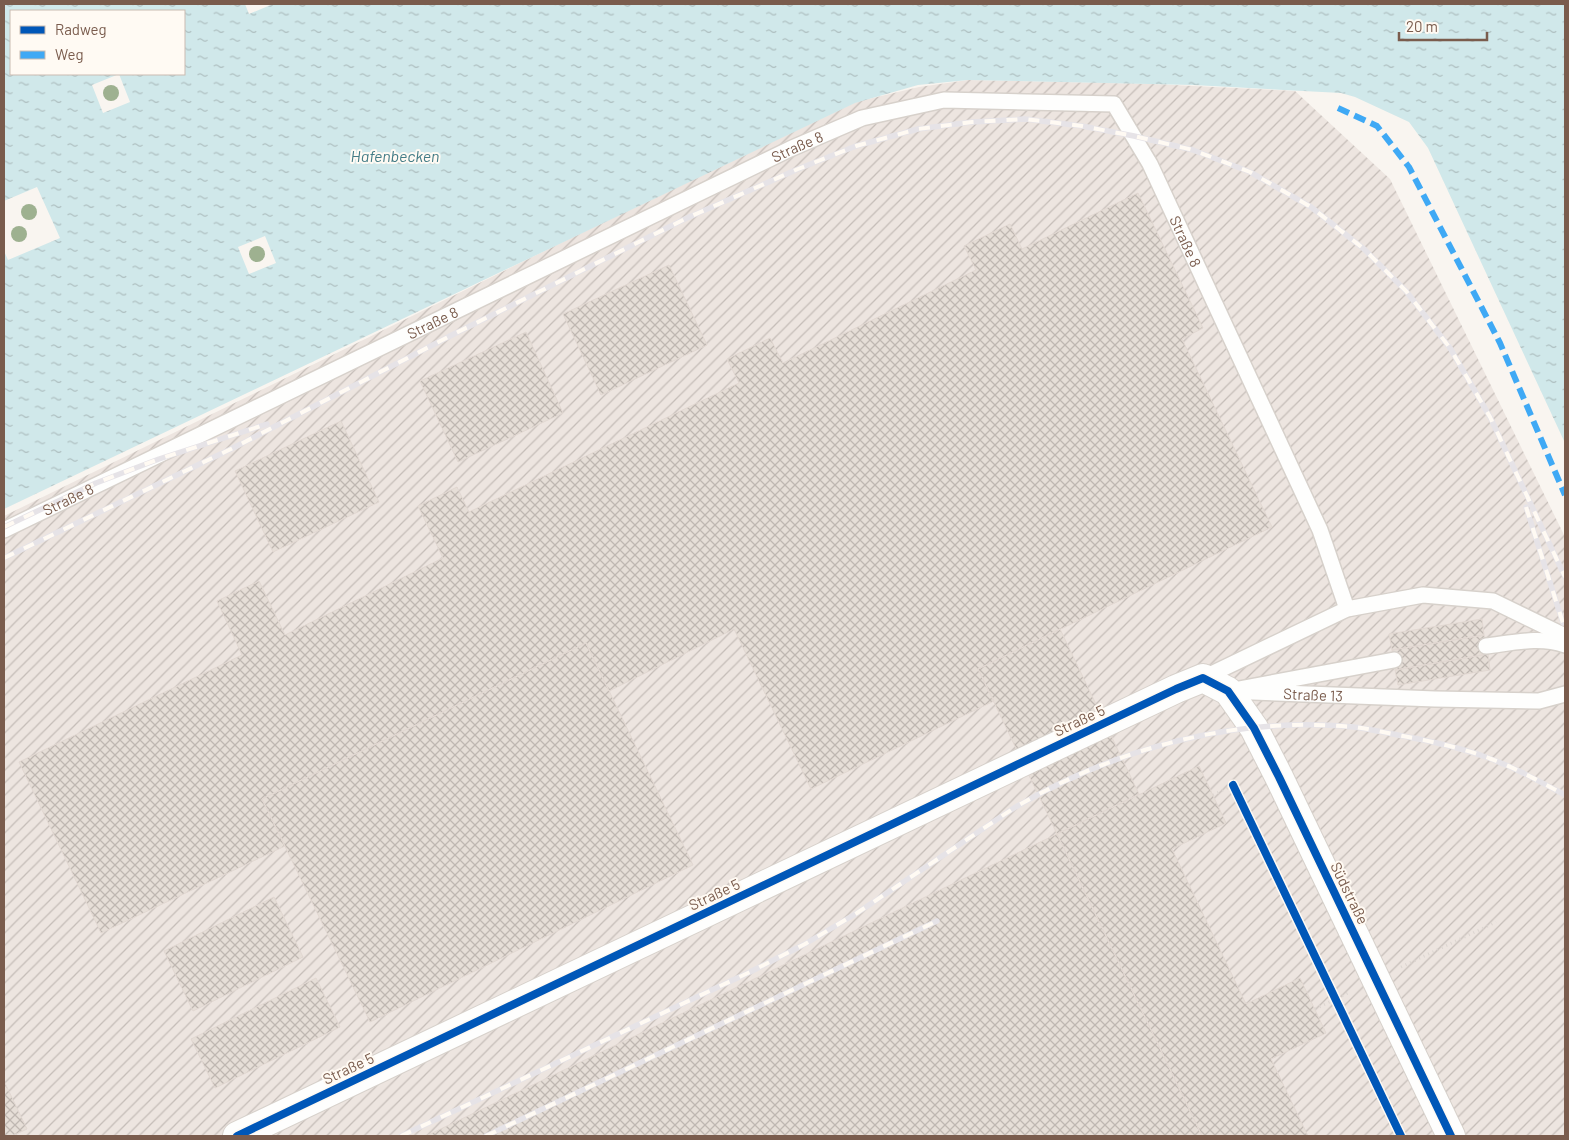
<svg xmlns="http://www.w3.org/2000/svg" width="1569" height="1140" font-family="Barlow,sans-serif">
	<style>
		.industrial { fill: url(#industrial-furrows) }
		.water { fill: url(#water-ripples); fill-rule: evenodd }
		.building { fill: url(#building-cross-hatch); stroke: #e2d8d2 }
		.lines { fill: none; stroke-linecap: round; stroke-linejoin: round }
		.service-casing { stroke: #d7d1cb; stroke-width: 18 }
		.minor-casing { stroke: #d7d1cb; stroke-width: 30 }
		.path { stroke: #dcd5d0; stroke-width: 3; stroke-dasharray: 1 4; stroke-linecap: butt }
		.service { stroke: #fefefd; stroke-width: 15 }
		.minor { stroke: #fefefd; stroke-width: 28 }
		.rail-casing { stroke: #e6e3e7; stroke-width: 5.5 }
		.rail { stroke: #fffaf3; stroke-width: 4; stroke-dasharray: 11; stroke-linecap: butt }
		.quiet { stroke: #3fa9f5; stroke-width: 6; stroke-dasharray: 12 6; stroke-linecap: butt }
		.cycleway-casing { stroke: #fffaf3; stroke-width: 11 }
		.cycleway { stroke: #0057b8; stroke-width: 8 }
		.tree { fill: #9eb190 }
		.labels { text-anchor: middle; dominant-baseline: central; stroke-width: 4; stroke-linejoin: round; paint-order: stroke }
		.street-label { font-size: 15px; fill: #7a5c4d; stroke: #fffaf3 }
		.water-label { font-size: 16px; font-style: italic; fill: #437c86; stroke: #fffaf3 }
	</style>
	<defs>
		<pattern id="industrial-furrows" width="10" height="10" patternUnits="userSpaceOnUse" patternTransform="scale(1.25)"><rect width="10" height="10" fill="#ede5e0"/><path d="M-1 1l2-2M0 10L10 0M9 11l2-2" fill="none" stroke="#c5bdb8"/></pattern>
		<pattern id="water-ripples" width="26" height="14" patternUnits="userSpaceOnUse" patternTransform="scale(1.25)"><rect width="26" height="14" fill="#d0e8ea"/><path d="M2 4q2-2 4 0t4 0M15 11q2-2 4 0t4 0" fill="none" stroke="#aebfc0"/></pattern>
		<pattern id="building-cross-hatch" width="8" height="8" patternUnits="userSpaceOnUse" patternTransform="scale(1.25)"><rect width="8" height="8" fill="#e6ded7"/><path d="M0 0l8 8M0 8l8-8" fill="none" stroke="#bfb7b1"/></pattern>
	</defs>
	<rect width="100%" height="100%" fill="#f9f5f0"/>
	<!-- industrial -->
	<path class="industrial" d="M968 80 1152 84 1295 91 1390 179 1565 537V1136H4V516L573 237 856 102 919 87Z"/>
	<!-- water -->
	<path class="water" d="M4 4H245L249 14 273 4H1565V443L1428 148 1409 122 1355 97 1341 93 1193 85 968 80 918 85 855 103 4 509V251L8 260 60 238 37 187 4 201ZM11 11H184V74H11ZM119 74 130 102 103 113 92 85ZM265 236 276 263 249 274 238 247Z"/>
	<!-- building -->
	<path class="building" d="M1138 193 1203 328 1182 339 1272 527 978 669 994 701 811 789 734 629 609 691 586 643 262 799 285 846 101 933 19 762 242 655 217 601 259 581 285 635 443 558 418 506 457 487 469 512 739 383 727 359 770 338 783 363 976 270 964 246 1010 224 1022 249Z
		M669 265 707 345 601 395 563 314Z
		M526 332 563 413 458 462 420 381Z
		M341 421 379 502 273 552 235 471Z
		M1482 619 1484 635 1392 650 1389 634Z
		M1060 629 1139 794 1057 834 978 669Z
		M1484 635 1488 654 1395 670 1392 650Z
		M586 643 693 865 370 1022 262 799Z
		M1488 654 1490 670 1398 685 1395 670Z
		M1199 766 1226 823 1172 849 1246 1004 1300 978 1326 1033 1271 1059 1308 1136H1202L1057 834Z
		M1057 834 1202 1136H426Z
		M274 897 303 957 193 1011 164 951Z
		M316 978 340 1027 215 1088 191 1039Z
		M4 1081 27 1129 12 1136H4Z"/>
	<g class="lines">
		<defs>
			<g id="service">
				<path id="s1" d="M4 530 790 149 862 118 944 100 1114 104 1150 164 1320 530 1347 609"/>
				<path d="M1486 646C1512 643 1540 636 1565 645"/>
				<path id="s2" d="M1394 660 1228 691 1435 699 1539 701 1565 694"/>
				<path d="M1203 678 1347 609 1423 595 1493 601 1565 636"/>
			</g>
			<path id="minor" d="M237 1136 1176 689 1203 678 1228 691 1254 728 1279 777 1451 1136"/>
		</defs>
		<!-- service casing -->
		<use href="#service" class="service-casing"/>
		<!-- minor casing -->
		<use href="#minor" class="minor-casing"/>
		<!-- path -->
		<path class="path" d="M1213 795 1233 785
			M1401 967 1496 922
			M1315 1009 1350 992"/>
		<!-- service -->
		<use href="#service" class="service"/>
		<!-- minor -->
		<use href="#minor" class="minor"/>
		<defs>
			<path id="rail" d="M1526 507 1563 623
				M4 527 96 483 159 459 267 424
				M4 558 231 449 454 334 687 218 798 169 856 146 918 129 972 122 1025 119 1082 126 1134 136 1193 150 1250 172 1311 207 1364 249 1406 291 1450 348 1490 417 1565 577
				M401 1136 750 972 805 944 857 913 1014 808C1116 748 1235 716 1354 727 1370 729 1387 733 1403 736 1430 741 1457 747 1483 756 1512 766 1539 781 1565 795
				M486 1136 937 921"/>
		</defs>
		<!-- rail casing -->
		<use href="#rail" class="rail-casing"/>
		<!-- rail -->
		<use href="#rail" class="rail"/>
		<!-- quiet -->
		<path class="quiet" d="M1338 108 1377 126 1409 167 1500 343 1565 495"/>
		<defs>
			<path id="cycleway" d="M1233 785 1401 1136
				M237 1136 1176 689 1203 678 1228 691 1254 728 1279 777 1451 1136"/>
		</defs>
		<!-- cycleway casing -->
		<use href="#cycleway" class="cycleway-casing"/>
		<!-- cycleway -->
		<use href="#cycleway" class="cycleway"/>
	</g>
	<!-- trees -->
	<g class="tree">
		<circle cx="111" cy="93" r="8"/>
		<circle cx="29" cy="212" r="8"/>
		<circle cx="19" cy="234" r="8"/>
		<circle cx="257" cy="254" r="8"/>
	</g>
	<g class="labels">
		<!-- street labels -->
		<g class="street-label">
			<text stroke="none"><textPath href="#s1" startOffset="881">Straße 8</textPath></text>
			<text stroke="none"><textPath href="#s1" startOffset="1361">Straße 8</textPath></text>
			<text stroke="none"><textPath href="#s1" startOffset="476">Straße 8</textPath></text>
			<text stroke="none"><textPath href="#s1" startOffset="71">Straße 8</textPath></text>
			<text stroke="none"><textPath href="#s2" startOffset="254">Straße 13</textPath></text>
			<text transform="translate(1079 720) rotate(-25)">Straße 5</text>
			<text transform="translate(1350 893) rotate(64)">Südstraße</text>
			<text transform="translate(714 894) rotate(-25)">Straße 5</text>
			<text transform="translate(348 1068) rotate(-25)">Straße 5</text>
		</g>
		<!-- water labels -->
		<g class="water-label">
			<text x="395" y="155">Hafenbecken</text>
		</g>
	</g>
	<!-- border -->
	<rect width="1569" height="1140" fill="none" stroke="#7a5c4d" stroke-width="10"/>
	<!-- legend -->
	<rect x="10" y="10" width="175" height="65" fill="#fffaf3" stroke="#cabbb1"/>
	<rect x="20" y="26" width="25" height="8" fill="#0057b8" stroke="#cabbb1"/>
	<text x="55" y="35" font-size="15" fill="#7a5c4d">Radweg</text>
	<rect x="20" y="51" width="25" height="8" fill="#3fa9f5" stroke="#cabbb1"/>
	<text x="55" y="60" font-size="15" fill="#7a5c4d">Weg</text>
	<!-- scale -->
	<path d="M1399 32v8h88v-8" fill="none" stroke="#7a5c4d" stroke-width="2.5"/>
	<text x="1406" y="32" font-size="15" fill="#7a5c4d" stroke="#fffaf3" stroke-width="4" paint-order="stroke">20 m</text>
</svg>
